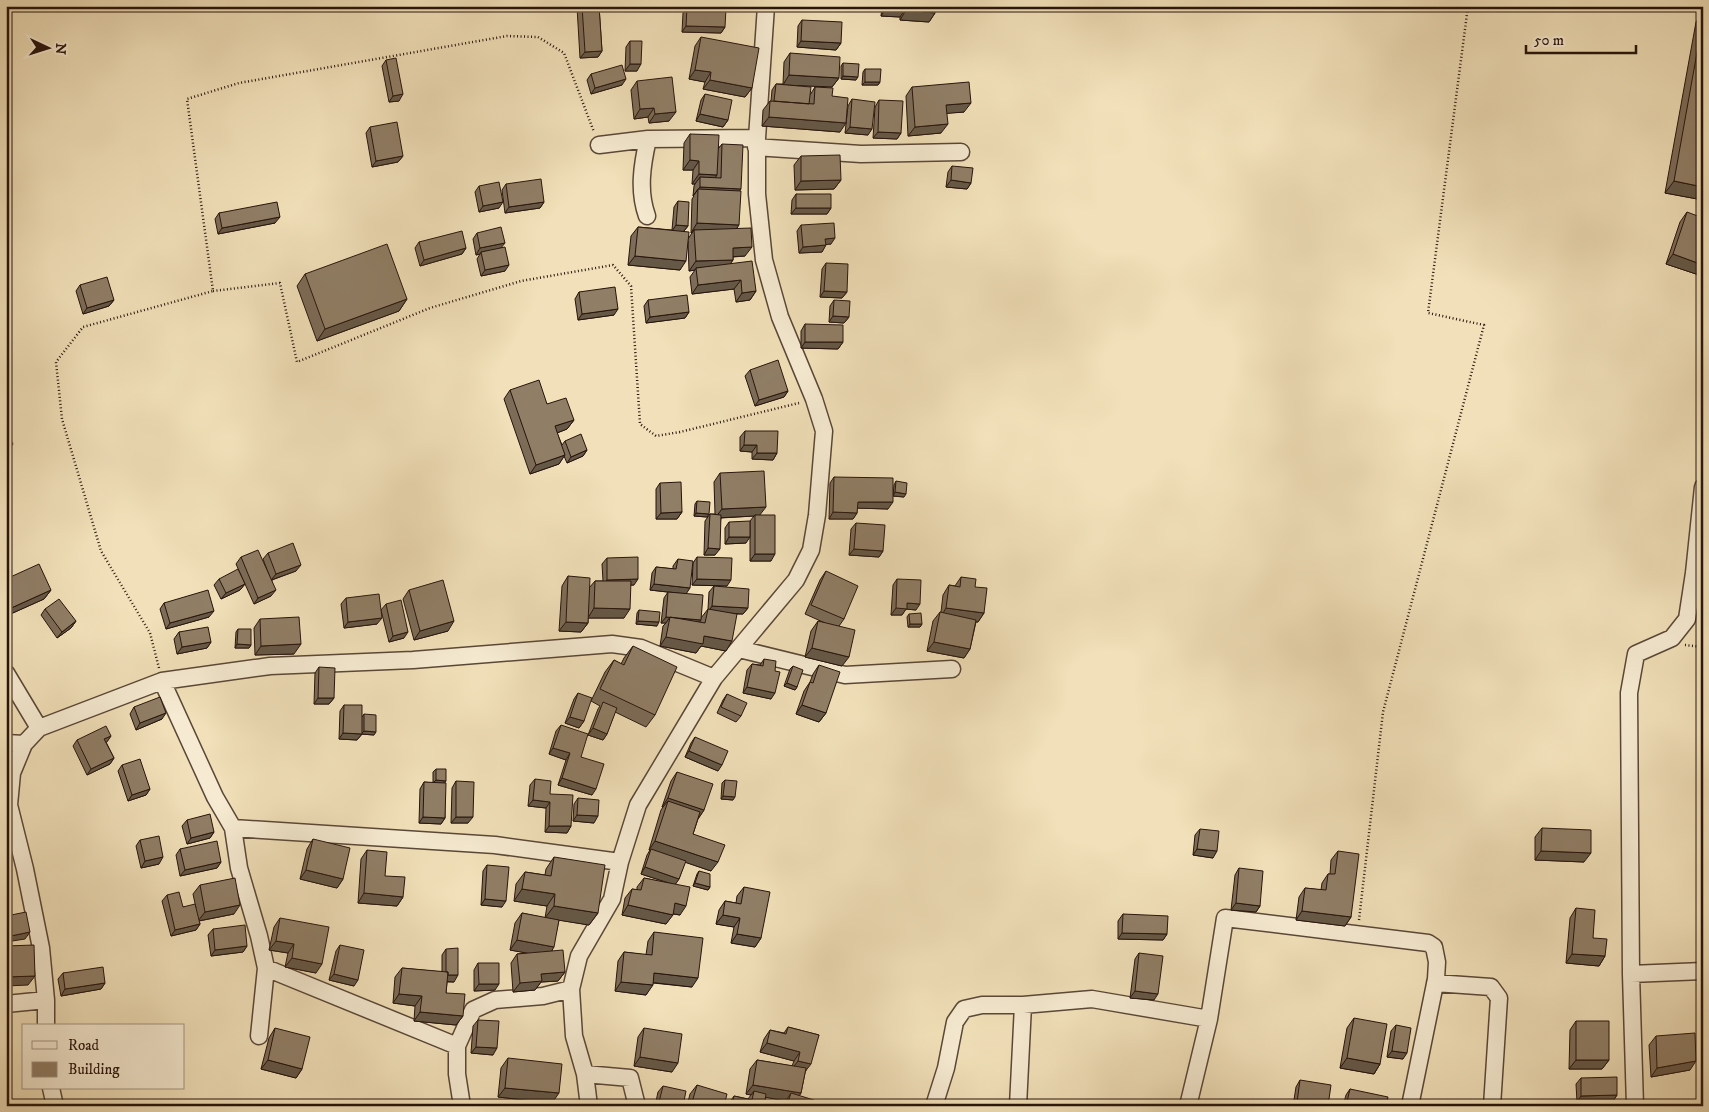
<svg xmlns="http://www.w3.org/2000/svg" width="1709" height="1112" font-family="'IM FELL DW Pica',serif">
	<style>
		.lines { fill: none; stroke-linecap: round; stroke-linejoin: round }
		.minor-casing { stroke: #5a4737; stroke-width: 19 }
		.path { stroke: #27140c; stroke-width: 2.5; stroke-dasharray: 1 2.5; stroke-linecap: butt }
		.minor { stroke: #f6ebd2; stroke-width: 16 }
		.wall { fill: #7c6c58; stroke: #27140c }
		.shaded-wall { fill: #655847; stroke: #27140c }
		.building { fill: #907e66; stroke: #27140c }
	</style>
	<rect width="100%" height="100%" fill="#f1e0b9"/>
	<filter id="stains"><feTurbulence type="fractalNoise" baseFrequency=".004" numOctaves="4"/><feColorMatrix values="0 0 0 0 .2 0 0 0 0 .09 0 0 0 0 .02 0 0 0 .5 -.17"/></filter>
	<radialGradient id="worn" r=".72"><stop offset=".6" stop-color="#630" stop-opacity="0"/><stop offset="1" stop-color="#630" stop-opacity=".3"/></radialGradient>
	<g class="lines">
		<defs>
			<path id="minor" d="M599 145 648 139 757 138
				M756 147 861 154 961 152
				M647 216C638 191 642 165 648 139
				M739 649 845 675 952 669
				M6 673 39 728
				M162 681 215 797 233 828 495 845 620 862
				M6 743 24 744
				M233 828 239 868 259 936 266 968 457 1046
				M1631 974 1703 971
				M1435 983 1491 987 1499 998 1492 1106
				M6 1004 46 1000
				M46 1026V1000L41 948 25 869 9 805 12 773 24 744 39 728 162 681 270 666 413 660 612 644 641 648 714 678
				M259 1036 266 968
				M585 1074 630 1078 637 1106
				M51 1088 55 1106
				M462 1106 457 1074V1046L473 1010 495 1000 543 996 571 989
				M589 1106 585 1074 574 1036 571 989 579 956 612 899 620 862 638 805 714 678 796 580 811 550 817 515 824 431 814 399 780 317 764 260 757 194V138L766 6
				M934 1106 946 1068 955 1022 964 1009 982 1005H1023L1092 999 1209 1019
				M1018 1106 1023 1005
				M1188 1106 1209 1019 1225 918 1428 943 1434 947 1437 962 1436 979 1410 1106
				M1635 1106 1631 974 1629 693 1636 654 1672 638 1687 619 1694 573 1703 487"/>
		</defs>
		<!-- minor casing -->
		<use href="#minor" class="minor-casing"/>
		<!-- path -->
		<path class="path" d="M213 291 280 283 297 362 430 308 521 281 613 265 631 286 640 424 656 436 680 432 799 403
			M1685 645 1703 647
			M159 668 150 633 101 551 62 419 56 362 83 327 213 291 187 99 239 83 507 36 538 37 564 53 594 132
			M1359 920 1383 712 1484 325 1428 313 1468 6"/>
		<!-- minor -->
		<use href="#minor" class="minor"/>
	</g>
	<!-- wall -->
	<path class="wall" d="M599 6 602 51 598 57 580 58 577 7Z
		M882 6H936L935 13 929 22 900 20V17L881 16Z
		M687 7 725 27 721 33 682 32 683 13Z
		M1703 12V200L1665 193 1696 22Z
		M802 20 841 43 836 50 797 47 798 26Z
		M701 37 752 88 745 97 703 89 705 82 689 79 695 46Z
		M630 41 637 71H625L626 47Z
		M790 53 839 78 832 87 794 85 810 95 815 87 832 96 840 132 762 126 763 110 770 101H771L772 90 776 84H783L784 62Z
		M386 60 399 101 389 102 382 66Z
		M843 63 856 80 841 79V66Z
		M865 69 880 82 878 85H862L863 72Z
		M591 74 622 85 591 94 587 80Z
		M637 81 669 121 649 123 648 117 634 119 631 90Z
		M912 87 964 112 947 113 941 133 908 136 906 96Z
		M705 94 728 120 723 127 696 121 701 100Z
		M852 99 868 135 845 133 848 106Z
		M879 100 901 133 897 139 873 138 875 107Z
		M370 127 403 156 398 162 372 167 366 133Z
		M690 134 718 149 722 144 739 191 737 228 745 256 733 257V260L730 264 756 291 750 300 736 302 734 289 692 294 690 277 695 270 689 271 688 241 680 270 628 265 631 236 638 227 672 230 674 207 678 201 688 226 684 231 688 239 692 233H691L692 199 694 196H693L694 186 695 184H692L693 170H683L684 143Z
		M801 156 841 180 834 189 795 190 794 165Z
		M952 166 971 183 967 189 946 187 948 172Z
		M506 184 544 202 540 208 505 213 502 190Z
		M479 186 499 208 479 212 475 192Z
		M796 194 831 208 827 214H791L792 200Z
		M1687 212 1702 276 1666 264 1680 222Z
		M219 213 275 223 218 234 215 219Z
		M801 225 831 244H826L822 252 799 253 797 231Z
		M477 233 501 248 505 271 481 276 477 259 480 254 476 255 473 239Z
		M419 242 466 248 462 254 420 266 415 248Z
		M826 263 847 292 842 298 820 297 822 269Z
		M305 274 407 299 399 311 317 341 297 286Z
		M80 285 114 300 109 306 83 314 76 291Z
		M579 292 614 315 578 320 575 299Z
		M648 300 689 312 685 318 646 323 644 306Z
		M834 300 849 317 844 323 829 322 830 306Z
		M805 324 843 342 838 349 801 348V331Z
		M750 370 788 391 784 397 755 406 745 376Z
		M510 390 547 404 574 420 567 429 557 433 562 445 565 441 587 450 583 456 567 463 564 456 559 464 530 474 504 399Z
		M745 431 777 453 773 460 752 459V452L740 451V437Z
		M720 473 760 515 771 561H750V521L754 516 721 518 715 555H704L705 521 710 514H715L714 482Z
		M834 477 888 509 857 508V513L853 519H829L830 483Z
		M896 481 904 497 893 496 894 485Z
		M660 483 682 512 677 519H656V489Z
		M697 501 707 517 694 516 695 504Z
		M729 522 746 543 725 544V528Z
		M856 523 883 551 879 557 849 555 851 529Z
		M268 553 296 571 272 580 271 596 254 604 236 564 241 557 271 580 263 559Z
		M697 557 727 586 692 585 693 563Z
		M607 558 634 585H630L624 618H588V623L581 632 559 631 562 586 568 576 589 588 595 581H603L602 564Z
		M678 559 686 594 701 618 708 609 709 592 714 586 748 608 743 614H734L726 651 701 646 696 653 660 646 663 626 666 623H661L664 598 668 592 676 593 650 590 652 573 656 567 673 569V566Z
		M826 571 844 619 839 626 842 666 805 657 811 631 818 621 825 623 805 614 820 580Z
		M961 577 975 587 984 613 978 622H976L970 649 964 658 927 651 933 621 940 612H941L943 595 949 585 955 586Z
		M6 579 51 590 44 599 6 616Z
		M219 579 245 584 240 590 221 599 214 585Z
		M897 579 916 610 906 609 902 615H891L893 585Z
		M409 590 448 631 414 640 403 599Z
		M346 598 377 624 344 628 341 604Z
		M164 603 209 617 166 629 160 609Z
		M386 604 404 638 389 642 381 610Z
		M45 609 76 621 71 628 57 638 41 615Z
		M639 610 657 626 636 624 637 613Z
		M909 614 922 624 920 627H908L907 617Z
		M260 619 294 654 255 655 254 628Z
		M238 629 251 645 249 648H235L236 632Z
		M179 632 211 642 207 648 177 654 174 639Z
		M633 646 655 715 646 727 615 712 607 734 603 740 588 735 598 709 600 706 591 701 605 672 614 660 621 664 624 658Z
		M764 659 775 671 771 699 743 693 747 670 752 664 760 665Z
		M819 665 826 713 819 722 796 714 804 691 810 682 813 674Z
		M793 666 797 687 795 690 784 686 790 669Z
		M319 667 334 698 329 704H314L315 673Z
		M578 693 584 721 579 728 565 723 574 699Z
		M727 694 741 716 736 722 717 713 723 700Z
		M344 705 362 717 364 714 374 735 361 734H362L357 740 339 739 340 711Z
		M134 707 162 719 136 730 130 714Z
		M561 725 581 757 592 795 558 785 566 760 549 754 556 731Z
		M111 736 106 742 114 758 110 764 87 775 73 746 77 740Z
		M695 737 718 771 685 757 691 743Z
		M122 765 150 789 146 795 128 801 118 771Z
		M436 769 444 783 445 818 441 824 419 823 420 789 424 782 433 783V772Z
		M677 772 704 810 698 819 693 834 711 871 685 862 679 879 675 884 680 915 673 914 666 924 622 915 625 898 632 889 637 890V887L644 878 672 884 641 874 647 855 650 850H649L661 810 663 807H662L671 781Z
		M535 779 550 794 571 826 567 833 545 832 546 808 528 806 530 785Z
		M725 780 733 800 721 799 722 783Z
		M456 781 468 823H451L452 788Z
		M578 798 594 823 573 821 574 804Z
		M187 820 214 832 210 838 187 844 182 826Z
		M1542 828 1584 862 1535 860V837Z
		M1200 829 1213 858 1193 855 1195 835Z
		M313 839 343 879 337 888 300 879 307 849Z
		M140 840 159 864 141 868 136 846Z
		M180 849 221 862 217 868 180 876 176 855Z
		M367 850 385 876 403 897 397 906 358 903 361 859Z
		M1338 851 1351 917 1345 926 1296 920 1299 897 1305 888 1321 890 1322 883 1328 874H1330L1331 860Z
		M554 857 598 913 589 925 559 920 552 951 565 972 558 981 541 982 535 990 513 992 511 963 517 954 527 953 510 950 515 923 522 913 545 918 547 906 514 901 516 884 525 872 545 875 546 869Z
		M487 865 502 907 481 905 483 871Z
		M1239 868 1260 906 1256 912 1231 910 1235 875Z
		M699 871 710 887 708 890 693 886 697 874Z
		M200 885 234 914 199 921 200 924 196 930 171 936 162 901 167 895 183 907 196 908 193 894Z
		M744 887 761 938 755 947 731 943 734 927 716 924 719 910 725 901 736 903 737 896Z
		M1576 908 1593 938 1605 956 1599 966 1566 963 1570 918Z
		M1123 914 1167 934 1163 940 1118 939V921Z
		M280 918 316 973 285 967 288 953 269 950 274 927Z
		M213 929 247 946 243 952 211 956 208 935Z
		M654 932 692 987 653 983 646 995 615 991 618 961 624 952 646 955 648 941Z
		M340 945 354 986 329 980 336 951Z
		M446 949 454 982H447L446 993 463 1016 456 1025 414 1021 415 1006 393 1003 395 977 402 968 442 972V955Z
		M1139 953 1154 1000 1130 998 1135 959Z
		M478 963 495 990 474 991V970Z
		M63 973 105 983 101 989 61 996 58 979Z
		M1354 1018 1380 1064 1374 1074 1340 1068 1347 1028Z
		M478 1020 493 1055 471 1053 473 1026Z
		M1576 1021 1609 1060 1602 1069H1569L1570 1030Z
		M1396 1025 1403 1059 1387 1057 1391 1031Z
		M788 1027 819 1035 805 1073 801 1093 799 1096 812 1106H784L786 1101 766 1097 764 1106H727L734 1096 748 1099 751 1095 746 1094 750 1069 757 1060 792 1066 794 1061 760 1052 764 1039 770 1030 784 1033Z
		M275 1028 302 1069 296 1078 261 1069 269 1038Z
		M644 1028 672 1072 634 1066 638 1037Z
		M1656 1036 1690 1070 1651 1077 1649 1045Z
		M508 1058 552 1103 498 1097 501 1068Z
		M1581 1078 1617 1095 1613 1101 1577 1102 1576 1084Z
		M1300 1080 1328 1106H1293L1296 1087Z
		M697 1085 724 1106H687L690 1094Z
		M663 1086 683 1106H655L658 1092Z
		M1350 1089 1386 1106H1343L1346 1095Z"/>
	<!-- shaded-wall -->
	<path class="shaded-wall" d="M866 6H878L875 10 864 9Z
		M887 6 906 8 900 17 881 16Z
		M906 10 935 13 929 22 900 20Z
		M686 26 725 27 721 33 682 32Z
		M801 41 841 43 836 50 797 47Z
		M602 51 598 57 580 58 585 52Z
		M630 64H641L637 71H625Z
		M695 70 711 72 705 82 689 79Z
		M789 75 839 78 832 87 783 85Z
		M843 76 858 77 856 80 841 79Z
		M626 79 622 85 591 94 595 88Z
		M710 80 752 88 745 97 703 89Z
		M865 82H880L878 85H862Z
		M403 94 399 101 389 102 393 96Z
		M971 103 964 112 940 114 946 105Z
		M654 108 648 117 634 119 640 109Z
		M676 112 669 121 649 123 655 114Z
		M700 114 728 120 723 127 696 121Z
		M769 117 846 123 840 132 762 126Z
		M948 124 941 133 908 136 915 127Z
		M850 127 872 129 868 135 845 133Z
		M878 132 901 133 897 139 873 138Z
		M403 156 398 162 372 167 376 161Z
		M690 160 699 161 693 170H683Z
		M699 174 717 175 711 184 700 177 695 184H692Z
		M841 180 834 189 795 190 801 181Z
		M951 180 971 183 967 189 946 187Z
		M1674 181 1703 187V200L1665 193Z
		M700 187 741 189 735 198 698 189 693 196Z
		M503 202 499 208 479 212 483 206Z
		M544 202 540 208 505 213 509 207Z
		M796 208H831L827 214H791Z
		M280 217 275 223 218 234 222 228Z
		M697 223 739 225 733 234 694 230 692 233H691Z
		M676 225 688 226 683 232 672 231Z
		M835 238 831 244 821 245 825 239Z
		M505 243 500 249 481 252 480 254 476 255 480 248Z
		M826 245 822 252 799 253 803 247Z
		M752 247 745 256 726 257 733 248Z
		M466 248 462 254 420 266 424 260Z
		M1673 254 1703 265V274L1702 276 1666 264Z
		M635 256 686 261 680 270 628 265Z
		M733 260 727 269 696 268 695 270 689 271 696 261Z
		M509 265 505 271 481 276 485 270Z
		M741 280 734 289 692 294 698 285Z
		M756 291 750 300 736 302 742 293Z
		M824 291 847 292 842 298 820 297Z
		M407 299 399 311 317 341 325 329Z
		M114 300 109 306 83 314 87 308Z
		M618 309 614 315 578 320 582 314Z
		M689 312 685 318 646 323 650 317Z
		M833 316 849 317 844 323 829 322Z
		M805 342H843L838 349 801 348Z
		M788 391 784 397 755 406 759 400Z
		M574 420 567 429 549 436 555 426Z
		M13 444 9 450 6 452V448Z
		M744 445H757L752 452 740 451Z
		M587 450 583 456 567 463 571 457Z
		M757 453H777L773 460 752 459Z
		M565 455 559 464 530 474 536 465Z
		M895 492 906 494 904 497 893 496Z
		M858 502H893L888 509 853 508Z
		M766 507 759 516 755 515 754 516 715 518 722 509Z
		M682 512 677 519H656L661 513Z
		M833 512 857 513 853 519H829Z
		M696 513 709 514 707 517 694 516Z
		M729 537H750L746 543 725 544Z
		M708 548 720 549 715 555H704Z
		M854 549 883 551 879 557 849 555Z
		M755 554H775L771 561H750Z
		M301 565 296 571 271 580 276 574Z
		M638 579 634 585 603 586 607 580Z
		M697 579 731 580 727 586 692 585Z
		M245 584 240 590 221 599 226 593Z
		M654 584 690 588 686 594 650 590Z
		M51 590 44 599 6 616V613L9 609Z
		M276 590 271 596 254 604 258 598Z
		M907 603 920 604 916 610 906 609 902 615H891L896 608Z
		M712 606 748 608 743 614 708 612Z
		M594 608 630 609 624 618H588Z
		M946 608 984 613 978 622 940 618Z
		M214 611 209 617 166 629 170 623Z
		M666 617 701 620 697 626 670 617 666 623H661Z
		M382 618 377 624 344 628 348 622Z
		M76 621 71 628 57 638 62 632Z
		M454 621 448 631 414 640 420 631Z
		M638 621 659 622 657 626 636 624Z
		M566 622 588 623 581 632 559 631Z
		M910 624H922L920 627H908Z
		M408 632 404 638 389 642 393 636Z
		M704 636 732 641 726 651 701 646 696 653 660 646 666 637Z
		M211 642 207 648 177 654 182 647Z
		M934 642 970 649 964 658 927 651Z
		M237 644 251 645 249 648H235Z
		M301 644 294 654 255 655 261 646Z
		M812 648 849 657 842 666 805 657Z
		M787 683 797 687 795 690 784 686Z
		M747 687 775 693 771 699 743 693Z
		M318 698H334L329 704H314Z
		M802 705 826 713 819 722 796 714Z
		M166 713 162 719 136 730 140 723Z
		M570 717 584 721 579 728 565 723Z
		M593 728 607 734 603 740 588 735Z
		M364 731 376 732 374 735 361 734Z
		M343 733 362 734 357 740 339 739Z
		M111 736 107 742 100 745 104 739Z
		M553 748 570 753 566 760 549 754Z
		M689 751 722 765 718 771 685 757Z
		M114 758 110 764 87 775 91 769Z
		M562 778 596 789 592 795 558 785Z
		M436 780 446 781 444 784 433 783Z
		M150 789 146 795 128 801 132 795Z
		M723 796 735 797 733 800 721 799Z
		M668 798 704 810 698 819 668 801 663 807H662Z
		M533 800 550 802 546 808 528 806Z
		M577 815 598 816 594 823 573 821Z
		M423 817 445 818 441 824 419 823Z
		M456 817H473L468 823H451Z
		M11 823 6 829V824Z
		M549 826H571L567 833 545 832Z
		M214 832 210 838 187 844 191 838Z
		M655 841 718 862 711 871 649 850Z
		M1197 849 1217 851 1213 858 1193 855Z
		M1541 851 1591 853 1584 862 1535 860Z
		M163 857 159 864 141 868 145 861Z
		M221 862 217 868 180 876 185 870Z
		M645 867 679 879 675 885 641 874Z
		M306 870 343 879 337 888 300 879Z
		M695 883 710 887 708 890 693 886Z
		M522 889 555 894 547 906 514 901Z
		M364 893 403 897 397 906 358 903Z
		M485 899 506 901 502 907 481 905Z
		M675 903 686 906 680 915 669 913Z
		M1236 903 1260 906 1256 912 1231 910Z
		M240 905 234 914 198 921 205 912Z
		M628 905 673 915 666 924 622 915Z
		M554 906 598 913 589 925 545 918Z
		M1302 911 1351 917 1345 926 1296 920Z
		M723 915 740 918 734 927 716 924Z
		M200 924 196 930 171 936 175 930Z
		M30 932 25 939 6 942V937Z
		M1122 933 1167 934 1163 940 1118 939Z
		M737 934 761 938 755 947 731 943Z
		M517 940 554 947 548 957 510 950Z
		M276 941 294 944 288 953 269 950Z
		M247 946 243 952 211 956 215 950Z
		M1572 954 1605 956 1599 966 1566 963Z
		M292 958 322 964 316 973 285 967Z
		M565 972 558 981 541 982 535 990 513 992 520 983 541 974Z
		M654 973 698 978 692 987 648 982Z
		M334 974 358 980 354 986 329 980Z
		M446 975H458L454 982 442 981Z
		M35 976 28 985 6 986V977Z
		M621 982 653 985 646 995 615 991Z
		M105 983 101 989 61 996 65 989Z
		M479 984H499L495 990 474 991Z
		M1135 991 1158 994 1154 1000 1130 998Z
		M399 994 422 996 415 1006 393 1003Z
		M420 1012 463 1016 456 1025 414 1021Z
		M767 1043 800 1052 794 1061 760 1052Z
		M476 1047 497 1048 493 1055 471 1053Z
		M1392 1051 1407 1053 1403 1059 1387 1057Z
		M640 1057 678 1063 672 1072 634 1066Z
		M1347 1058 1380 1064 1374 1074 1340 1068Z
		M268 1060 302 1069 296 1078 261 1069Z
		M1576 1060H1609L1602 1069H1569Z
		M798 1061 811 1064 804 1073 791 1070Z
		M1696 1061 1690 1070 1651 1077 1657 1068Z
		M753 1085 801 1093 795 1102 791 1093 786 1101 753 1095 754 1091 751 1095 746 1094Z
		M505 1088 559 1093 552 1103 498 1097Z
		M1617 1095 1613 1101 1577 1102 1581 1096Z
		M1297 1102 1323 1106H1294Z"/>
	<!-- building -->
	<path class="building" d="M582 6H599L602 51 585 52Z
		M887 6H936L935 13 906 10V8Z
		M687 7 726 8 725 27 686 26Z
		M1703 19V187L1674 181Z
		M802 20 842 22 841 43 801 41Z
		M701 37 759 48 752 88 710 80 711 72 695 70Z
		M630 41H642L641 64H630Z
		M790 53 840 57 839 78 789 75Z
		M396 58 403 94 393 96 386 60Z
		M843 63 859 64 858 77 843 76Z
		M622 65 626 79 595 88 591 74Z
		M865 69H881L880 82H865Z
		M672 77 676 112 655 114 654 108 640 109 637 81Z
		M969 82 971 103 946 105 948 124 915 127 912 87Z
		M776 84 811 87 809 104 774 101Z
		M815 87 833 88 832 96 848 98 846 123 769 117 770 101 814 104Z
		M705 94 732 100 728 120 700 114Z
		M852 99 875 102 872 129 850 127Z
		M879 100 903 101 901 133 878 132Z
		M397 122 403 156 376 161 370 127Z
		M690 134 719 135 717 175 699 174V161L690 160Z
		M722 144 743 145 741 189 700 187V177L721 178Z
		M840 155 841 180 801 181V156Z
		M952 166 973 168 971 183 951 180Z
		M541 179 544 202 509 207 506 184Z
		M499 182 503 202 483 206 479 186Z
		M698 189 741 191 739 225 697 223Z
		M796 194H831V208H796Z
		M678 201 689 202 688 226 676 225Z
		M277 202 280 217 222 228 219 213Z
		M1687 212 1703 218V265L1673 254Z
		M834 223 835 238 825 239 826 245 803 247 801 225Z
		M501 227 505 243 480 248 477 233Z
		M638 227 689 232 686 261 635 256Z
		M751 228 752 247 733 248V260L696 261 694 230Z
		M462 231 466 248 424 260 419 242Z
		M387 244 407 299 325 329 305 274Z
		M505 247 509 265 485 270 481 252Z
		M752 261 756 291 742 293 741 280 698 285 696 268Z
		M826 263 848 264 847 292 824 291Z
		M107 277 114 300 87 308 80 285Z
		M615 287 618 309 582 314 579 292Z
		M687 295 689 312 650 317 648 300Z
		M834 300 850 301 849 317 833 316Z
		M805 324 843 325V342H805Z
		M778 360 788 391 759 400 750 370Z
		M539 380 547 404 566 398 574 420 555 426 565 455 536 465 510 390Z
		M6 430 13 444 6 448Z
		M745 431H778L777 453H757V445H744Z
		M581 434 587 450 571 457 565 441Z
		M764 471 766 507 722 509 720 473Z
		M834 477 893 478V502H858L857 513 833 512Z
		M896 481 907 483 906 494 895 492Z
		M681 482 682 512 661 513 660 483Z
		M697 501 710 502 709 514 696 513Z
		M710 514 721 515 720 549 708 548Z
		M755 515H775V554H755Z
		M750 521V537H729V522Z
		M856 523 885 525 883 551 854 549Z
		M293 543 301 565 276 574 268 553Z
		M258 550 276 590 258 598 241 557Z
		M638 557V579L607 580V558Z
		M697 557 732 558 731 580 697 579Z
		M678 559 693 561 690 588 654 584 656 567 676 569Z
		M39 564 51 590 9 609 6 603V579Z
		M238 569 245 584 226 593 219 579Z
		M826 571 858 586 844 619 811 605Z
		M568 576 590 578 588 623 566 622Z
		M961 577 976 579 975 587 987 588 984 613 946 608 949 585 960 587Z
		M897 579 921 580 920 604 907 603V609L896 608Z
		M443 580 454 621 420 631 409 590Z
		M595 581H631L630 609 594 608Z
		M714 586 749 589 748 608 712 606Z
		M208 590 214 611 170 623 164 603Z
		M668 592 703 595 701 620 666 617Z
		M379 594 382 618 348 622 346 598Z
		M59 599 76 621 62 632 45 609Z
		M401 600 408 632 393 636 386 604Z
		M708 609 737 614 732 641 704 636 703 644 666 637 670 617 705 623Z
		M639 610 660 612 659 622 638 621Z
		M940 612 976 620 970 649 934 642Z
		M921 613 922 624H910L909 614Z
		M299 617 301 644 261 646 260 619Z
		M818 621 855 630 849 657 812 648Z
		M208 627 211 642 182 647 179 632Z
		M238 629H251V645L237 644Z
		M633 646 677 667 655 715 600 689 614 660 624 665Z
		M764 659 776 661 775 671 780 672 775 693 747 687 752 664 763 666Z
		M819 665 840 672 826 713 802 705 810 682 813 683Z
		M793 666 803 670 797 687 787 683Z
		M319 667 335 668 334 698H318Z
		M578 693 592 698 584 721 570 717Z
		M727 694 747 703 741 716 721 707Z
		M160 697 166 713 140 723 134 707Z
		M603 702 617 708 607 734 593 728Z
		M344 705H362V734L343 733Z
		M364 714 376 715V732L364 731Z
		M561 725 588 734 581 757 604 764 596 789 562 778 570 753 553 748Z
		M106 726 111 736 104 739 114 758 91 769 77 740Z
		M695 737 728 751 722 765 689 751Z
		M140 759 150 789 132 795 122 765Z
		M436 769H446V781L436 780Z
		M677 772 713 784 704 810 668 798Z
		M535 779 551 781 550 794 573 795 571 826H549L550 802 533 800Z
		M725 780 737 781 735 797 723 796Z
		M456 781 474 782 473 817H456Z
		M424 782 446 783 445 818 423 817Z
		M578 798 599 800 598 816 577 815Z
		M6 799 11 823 6 824Z
		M668 801 700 812 693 834 725 845 718 862 655 841Z
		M210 814 214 832 191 838 187 820Z
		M1542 828 1591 830V853L1541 851Z
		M1200 829 1219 831 1217 851 1197 849Z
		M159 836 163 857 145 861 140 840Z
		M313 839 350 848 343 879 306 870Z
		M217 841 221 862 185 870 180 849Z
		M651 849 686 861 679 879 645 867Z
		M367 850 387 852 385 876 405 877 403 897 364 893Z
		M1338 851 1359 854 1351 917 1302 911 1305 888 1326 890 1328 874H1335Z
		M554 857 605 865 598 913 554 906 555 894 522 889 525 872 551 876Z
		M487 865 509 867 506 901 485 899Z
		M1239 868 1263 871 1260 906 1236 903Z
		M699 871 710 874V887L695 883Z
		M235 878 240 905 205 912 200 885Z
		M644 878 690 887 686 906 675 903 673 915 628 905 632 889 641 890Z
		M744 887 770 892 761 938 737 934 740 918 723 915 725 901 741 904Z
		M179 892 183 907 195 904 200 924 175 930 167 895Z
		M1576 908 1595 910 1593 938 1607 939 1605 956 1572 954Z
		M26 912 30 932 6 937V916Z
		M522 913 559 920 554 947 517 940Z
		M1123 914 1168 916 1167 934 1122 933Z
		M280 918 329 927 322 964 292 958 294 944 276 941Z
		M245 925 247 946 215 950 213 929Z
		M654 932 703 938 698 978 654 973 653 985 621 982 624 952 652 955Z
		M34 945 35 976 6 977V946Z
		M340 945 364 950 358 980 334 974Z
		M458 948V975H448V972H446V949Z
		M563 950 565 972 541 974 542 981 520 983 517 954Z
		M1139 953 1163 956 1158 994 1135 991Z
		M478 963H499V984H479Z
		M103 967 105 983 65 989 63 973Z
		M402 968 448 972 446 993 465 994 463 1016 420 1012 422 996 399 994Z
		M1354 1018 1387 1024 1380 1064 1347 1058Z
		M478 1020 499 1021 497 1048 476 1047Z
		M1576 1021H1609V1060H1576Z
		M1396 1025 1411 1028 1407 1053 1392 1051Z
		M788 1027 819 1035 811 1064 798 1061 800 1052 767 1043 770 1030 786 1034Z
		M275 1028 310 1037 302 1069 268 1060Z
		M644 1028 682 1034 678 1063 640 1057Z
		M1695 1033 1696 1061 1657 1068 1656 1036Z
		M508 1058 562 1064 559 1093 505 1088Z
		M757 1060 806 1068 801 1093 753 1085Z
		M1617 1077V1095L1581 1096V1078Z
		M1300 1080 1331 1085 1328 1106H1323L1297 1102Z
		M697 1085 727 1094 724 1106H691Z
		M663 1086 686 1091 683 1106H658Z
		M1350 1089 1388 1097 1386 1106H1346Z
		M754 1091 766 1094 764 1106H732L734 1096 752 1100Z
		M791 1093 814 1100 812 1106H787Z"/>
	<!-- margin -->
	<rect width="1709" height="1112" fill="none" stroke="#f1e0b9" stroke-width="25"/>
	<rect x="8" y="8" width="1694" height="1097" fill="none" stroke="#27140c" stroke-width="2.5"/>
	<rect x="12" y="12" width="1684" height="1087" fill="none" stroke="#27140c"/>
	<!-- legend -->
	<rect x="22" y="1024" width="162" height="65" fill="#f6ebd2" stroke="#a39583"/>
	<rect x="32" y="1041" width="25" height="8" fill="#f6ebd2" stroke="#a39583"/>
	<text x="68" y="1050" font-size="15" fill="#27140c">Road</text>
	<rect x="32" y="1062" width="25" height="15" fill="#907e66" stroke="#a39583"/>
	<text x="68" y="1074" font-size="15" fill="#27140c">Building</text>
	<!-- north arrow -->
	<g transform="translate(48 48) rotate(94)" stroke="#f6ebd2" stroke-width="4" paint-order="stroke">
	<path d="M0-4L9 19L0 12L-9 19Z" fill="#27140c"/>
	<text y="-8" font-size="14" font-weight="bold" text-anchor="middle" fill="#27140c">N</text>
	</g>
	<!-- scale -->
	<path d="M1526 45v8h110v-8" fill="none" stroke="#27140c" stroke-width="2.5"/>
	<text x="1534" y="45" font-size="15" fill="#27140c" stroke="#f6ebd2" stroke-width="4" paint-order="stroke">50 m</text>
	<rect width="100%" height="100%" filter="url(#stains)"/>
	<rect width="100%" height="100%" fill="url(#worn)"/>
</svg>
